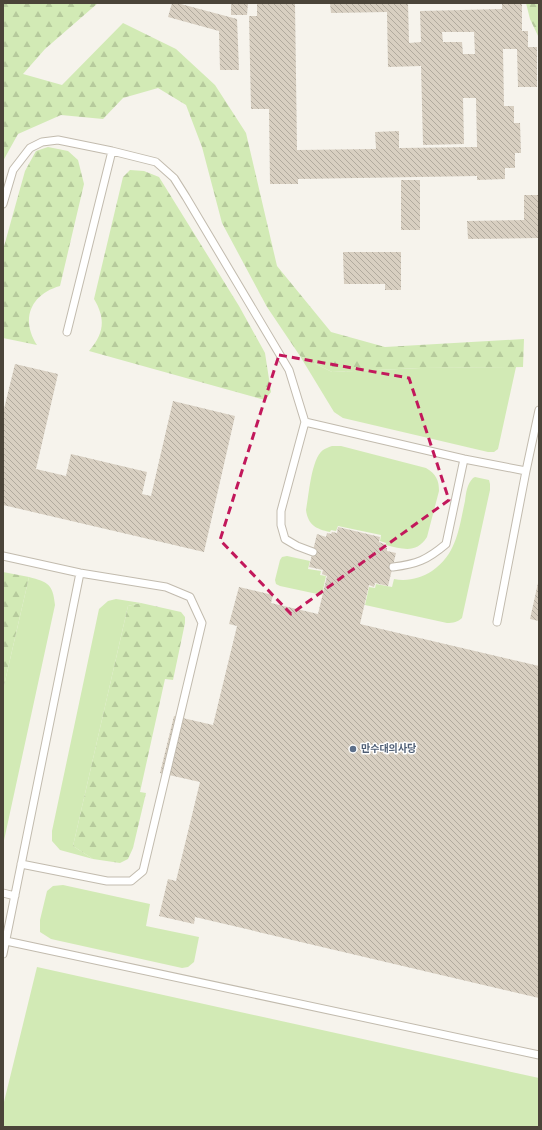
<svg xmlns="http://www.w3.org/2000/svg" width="542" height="1130" font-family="'Varela Round','Noto Sans KR',sans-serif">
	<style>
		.green { fill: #d2eab5 }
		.forest { fill: url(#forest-firs) }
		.building { fill: url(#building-back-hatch); fill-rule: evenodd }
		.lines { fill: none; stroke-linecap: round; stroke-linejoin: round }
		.lane-casing { stroke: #c2bbae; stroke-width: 9 }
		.lane { stroke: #fff; stroke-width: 7 }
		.marked { fill: none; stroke: #c2185b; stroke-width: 3; stroke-dasharray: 8 5; stroke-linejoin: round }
		.service-dot { fill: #5c6f8a; stroke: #fff; stroke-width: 1.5 }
		.labels { text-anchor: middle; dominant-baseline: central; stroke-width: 3; stroke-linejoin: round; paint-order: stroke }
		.service-label { font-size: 10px; font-weight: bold; fill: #4e5e75; stroke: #fff; text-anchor: start }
	</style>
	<defs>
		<pattern id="forest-firs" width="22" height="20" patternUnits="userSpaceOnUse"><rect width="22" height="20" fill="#d2eab5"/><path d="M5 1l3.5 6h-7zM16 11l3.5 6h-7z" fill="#b6ca9c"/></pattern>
		<pattern id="building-back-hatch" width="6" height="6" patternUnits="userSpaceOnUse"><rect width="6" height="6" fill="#d8cfc1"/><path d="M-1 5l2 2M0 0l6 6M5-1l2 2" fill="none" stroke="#b1aa9e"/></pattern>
	</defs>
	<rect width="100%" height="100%" fill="#f6f3ec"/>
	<!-- green -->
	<path class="green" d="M300 356 332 372 421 368 516 367 498 449 494 452H488L343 418 334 412Z
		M332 446H341L426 468C436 474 439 480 439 491L427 537C416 554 403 549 386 545V543L380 541 381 535 338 526 336 531 331 530 330 532C316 529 308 525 306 510 309 495 311 459 323 450 326 448 329 447 332 446Z
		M475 477 489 480 490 484V490L462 618C458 622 453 623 447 623L365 605 369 587 375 588 376 584 392 587 394 579C407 582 421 578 432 571 457 554 459 528 465 501 466 493 467 484 473 478Z
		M287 556 310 561 308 569 321 571 320 575 326 576 322 595 280 586 276 584 275 580 280 560 282 557Z
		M29 577C48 582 53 584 55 605L3 845V690Z
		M116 599 141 603 128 606 73 846 93 859 60 850 52 841V831L99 609 108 601Z
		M63 885 150 904 146 926 199 937 194 962 188 967 182 968 51 939 40 932V920L47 891 53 886Z
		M37 967 539 1078V1127H3V1106Z"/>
	<!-- forest -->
	<path class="forest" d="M3 3H98L45 49 23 74 62 85 123 23 176 49 215 85 246 133 277 266 331 332 385 347 524 339 523 367 421 368 332 372 300 356 267 307 222 223 202 147 186 105 158 88 123 98 103 119 61 115 18 134 3 161Z
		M526 3H539V38L530 19Z
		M48 147 68 151 78 160 84 184 60 286C31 294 20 319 37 345L3 338V250L25 171 36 151Z
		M130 170 144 171 159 177 239 306 265 353 271 392 265 400 89 351C104 334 106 319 94 299L123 177Z
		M3 572 29 577 3 690Z
		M141 603 181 612 185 617V623L173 680 165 679 140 792 146 793 133 848 128 859 120 863 93 859 73 846 128 606Z"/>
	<!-- building -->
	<path class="building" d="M172 3H177L237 19 239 70H220L219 31 168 17Z
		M231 3H248L247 15H231Z
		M257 3H295L297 150 376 149 375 132 399 131V148L477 147 476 98H463L464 144 423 145 421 66 388 67 387 12 331 13 330 3H408L409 43 421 42 420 11 502 9V3H522V31H528V47H537V87H518L517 49H503L504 106H514V123H520L521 153H515V168H505V179L477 180V176L298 179V184H270L269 109H251L249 16H257ZM442 32H474L475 54H463L462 42H443Z
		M401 180H420V230H401Z
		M524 195H539V238L468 239 467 221 524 220Z
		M343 252H401V290H385V284H344Z
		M15 364 58 374 36 469 66 476 71 454 147 472 142 494 151 496 173 401 235 416 204 552 3 505V413Z
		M338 527 380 537 379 542 384 544V547L387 548V551L396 553 388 586 375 583 374 587 369 585 360 624 539 666V998L195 917 194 924 159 916 168 879 176 881 200 782 160 773 174 716 213 725 237 626 229 624 239 587 273 595 271 603 318 614 327 576 322 574 323 570 309 567 317 534 326 537 327 533 331 534 332 532 337 533Z
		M538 583H539V621L530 619Z"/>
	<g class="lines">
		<defs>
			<path id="lane" d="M3 204 13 170 30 148 42 142 58 140 112 151 156 162 174 178 186 197 289 370 305 422 464 459 526 471 539 410
				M67 332 112 151
				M305 422 281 511V525L285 539 297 546 313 552
				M3 556 80 573 166 587 190 597 202 623 143 871 131 881H107L21 864
				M393 567C417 564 427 560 446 544L464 459
				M497 622 526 471
				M3 893 15 896
				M6 941 539 1055
				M3 954 80 573"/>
		</defs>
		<!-- lane casing -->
		<use href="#lane" class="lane-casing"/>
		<!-- lane -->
		<use href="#lane" class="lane"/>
	</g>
	<!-- marked area -->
	<path class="marked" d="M279 355 409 378 449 500 291 614 220 540Z"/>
	<!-- markers -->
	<circle class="service-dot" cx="353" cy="749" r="4"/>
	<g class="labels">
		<!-- service labels -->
		<g class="service-label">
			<text x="361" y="749">만수대의사당</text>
		</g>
	</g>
	<!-- border -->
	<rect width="542" height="1130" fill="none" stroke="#4b4439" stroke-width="8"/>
</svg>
